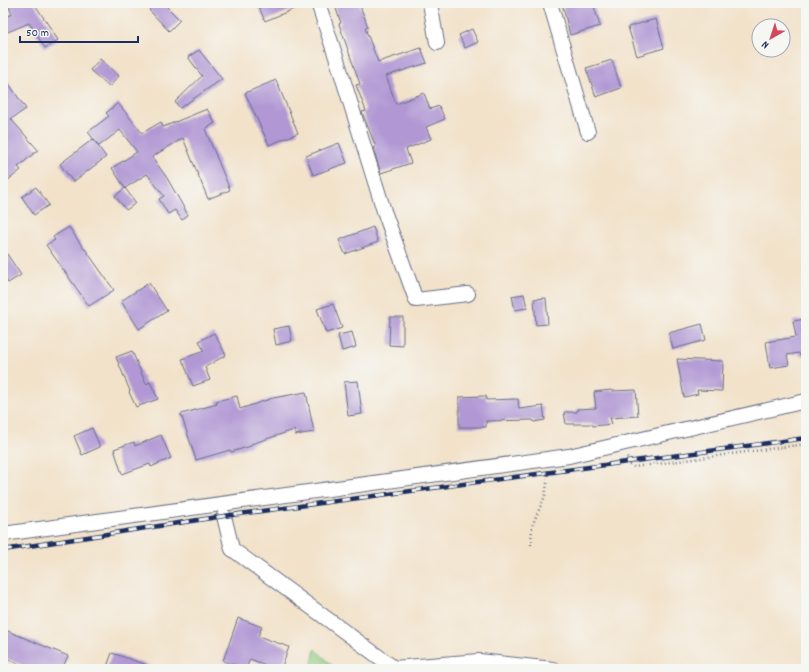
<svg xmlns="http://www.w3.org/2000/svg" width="809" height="672" font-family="Dekko,sans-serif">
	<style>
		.green { fill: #95cd80; stroke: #587e6f }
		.building { fill: #b198d4 }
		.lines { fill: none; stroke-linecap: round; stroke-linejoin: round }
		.street-casing { stroke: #666e84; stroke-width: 16 }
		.path { stroke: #666e84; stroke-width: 2.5; stroke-dasharray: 1 3; stroke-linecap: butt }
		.street { stroke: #fff; stroke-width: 14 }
		.rail-casing { stroke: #1b2f5e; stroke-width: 4.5 }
		.rail { stroke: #f6f6f2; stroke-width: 3; stroke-dasharray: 9; stroke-linecap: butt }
	</style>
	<rect width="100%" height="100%" fill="#f6f6f2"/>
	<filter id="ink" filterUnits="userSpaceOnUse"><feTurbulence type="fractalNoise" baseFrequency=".025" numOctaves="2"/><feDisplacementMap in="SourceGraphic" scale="8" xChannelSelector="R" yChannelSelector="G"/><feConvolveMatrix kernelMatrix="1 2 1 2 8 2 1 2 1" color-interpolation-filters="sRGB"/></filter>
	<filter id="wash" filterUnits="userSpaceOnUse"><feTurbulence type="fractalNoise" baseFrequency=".012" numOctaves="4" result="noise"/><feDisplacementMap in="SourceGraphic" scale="16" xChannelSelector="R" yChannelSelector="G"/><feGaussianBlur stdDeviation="0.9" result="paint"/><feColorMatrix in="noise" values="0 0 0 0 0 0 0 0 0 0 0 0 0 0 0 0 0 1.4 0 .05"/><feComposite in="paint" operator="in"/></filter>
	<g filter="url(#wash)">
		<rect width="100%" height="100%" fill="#f2e2ca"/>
		<!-- green -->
		<path class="green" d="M315 649 336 669H311Z"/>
		<g id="blocks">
			<!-- building -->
			<path class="building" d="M7 3H34L58 40 45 48 29 23 3 34V18L12 14Z
				M156 3H163L180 20 169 31 149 10Z
				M257 3H308L265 21Z
				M334 3H359L368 27 365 28 378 62 421 48 427 63 386 76 396 104 424 93 430 109 439 106 445 119 426 127 431 139 406 149 411 163 381 173 373 148 376 147 362 112 366 111 356 85 360 84 339 24 341 23Z
				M562 3H593L600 26 570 35Z
				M656 19 664 48 637 56 628 27Z
				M472 29 478 42 465 48 459 35Z
				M199 50 222 79 180 108 175 102 202 76 188 57Z
				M100 59 119 76 109 87 90 70Z
				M612 60 621 88 596 97 586 68Z
				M3 75 26 109 11 119 38 150 18 167 21 170 3 184Z
				M276 80 298 133 269 145 245 93Z
				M118 103 142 133 161 122 163 127 207 109 215 123 205 129 230 190 208 199 183 138 152 157 167 178 188 215 182 220 175 210 168 214 159 199 164 196 147 174 125 188 112 168 137 152 120 130 99 146 88 132 109 116 106 113Z
				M93 139 106 157 73 182 60 164Z
				M339 143 347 163 313 175 306 156Z
				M36 187 49 205 34 215 22 197Z
				M125 188 136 203 126 210 115 196Z
				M69 227 84 249H85L114 290 89 306 46 245 55 240 53 237Z
				M373 227 378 242 345 254 339 240Z
				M3 248 21 275 8 283 3 276Z
				M149 283 167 311 139 329 121 301Z
				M524 294 527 308 515 310 512 296Z
				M546 298 548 324 536 325 534 299Z
				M333 304 342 328 326 333 317 309Z
				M390 317H403V346L389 345Z
				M806 319V355L800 356 799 353 787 355 789 365 770 368 766 342 796 337 793 321Z
				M702 324 706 340 673 349 669 333Z
				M289 326 292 341 276 345 273 329Z
				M352 332 356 347 342 351 338 335Z
				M214 333 226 355 205 367 210 380 193 386 182 359 204 351 199 341Z
				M132 351 146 384 150 382 158 399 136 407 129 392 130 391 116 357Z
				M677 359 723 361 722 391 697 390 698 394 684 397Z
				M358 381 362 414 348 416 344 382Z
				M611 390V391L636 390 638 416 610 418 612 424 593 426 592 424H566L564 412H577V409L596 408 594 392Z
				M306 392 314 432 295 435 294 430 251 444V446L231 452 230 450 196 460 181 414 217 404 216 401 237 396 240 409 273 398Z
				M486 396V400L518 399 519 409 543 406 545 420 534 422 533 420 486 421V427H459V397Z
				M92 428 100 447 82 455 74 436Z
				M161 435 171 458 151 467 150 464 122 474 114 449 134 442 135 446Z
				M238 618 262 627 258 636 289 647 281 669H276L250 659 246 669 223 661Z
				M3 629 68 656 62 669H31L3 657Z
				M112 653 153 667V669H106Z"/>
		</g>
	</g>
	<g filter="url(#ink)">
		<use href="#blocks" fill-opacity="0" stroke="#666e84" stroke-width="1"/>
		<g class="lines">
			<defs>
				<path id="street" d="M318 3 338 63 384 211 416 300 468 294
					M430 3 437 43
					M550 3 588 132
					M224 516 232 549 394 668 479 661 553 669
					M3 534 569 456 806 401"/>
			</defs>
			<!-- street casing -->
			<use href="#street" class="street-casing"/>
			<!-- path -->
			<path class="path" d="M627 457 630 465 634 467 806 444
				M531 545 532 526 545 496 547 484 548 472"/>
			<!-- street -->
			<use href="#street" class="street"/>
			<defs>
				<path id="rail" d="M3 550 224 516 806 438"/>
			</defs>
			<!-- rail casing -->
			<use href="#rail" class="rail-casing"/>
			<!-- rail -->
			<use href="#rail" class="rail"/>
		</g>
	</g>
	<!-- margin -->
	<rect width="809" height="672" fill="none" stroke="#f6f6f2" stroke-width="16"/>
	<!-- north arrow -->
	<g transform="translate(771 38) rotate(219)"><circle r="19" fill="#f6f6f2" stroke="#9ea6b7"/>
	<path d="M0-3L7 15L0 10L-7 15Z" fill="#d1495b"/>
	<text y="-6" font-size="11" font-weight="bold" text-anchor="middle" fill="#1b2f5e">N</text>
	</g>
	<!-- scale -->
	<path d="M20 36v6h118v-6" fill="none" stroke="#1b2f5e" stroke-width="2"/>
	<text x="26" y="36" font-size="12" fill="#1b2f5e" stroke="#f6f6f2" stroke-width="3" paint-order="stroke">50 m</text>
</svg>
